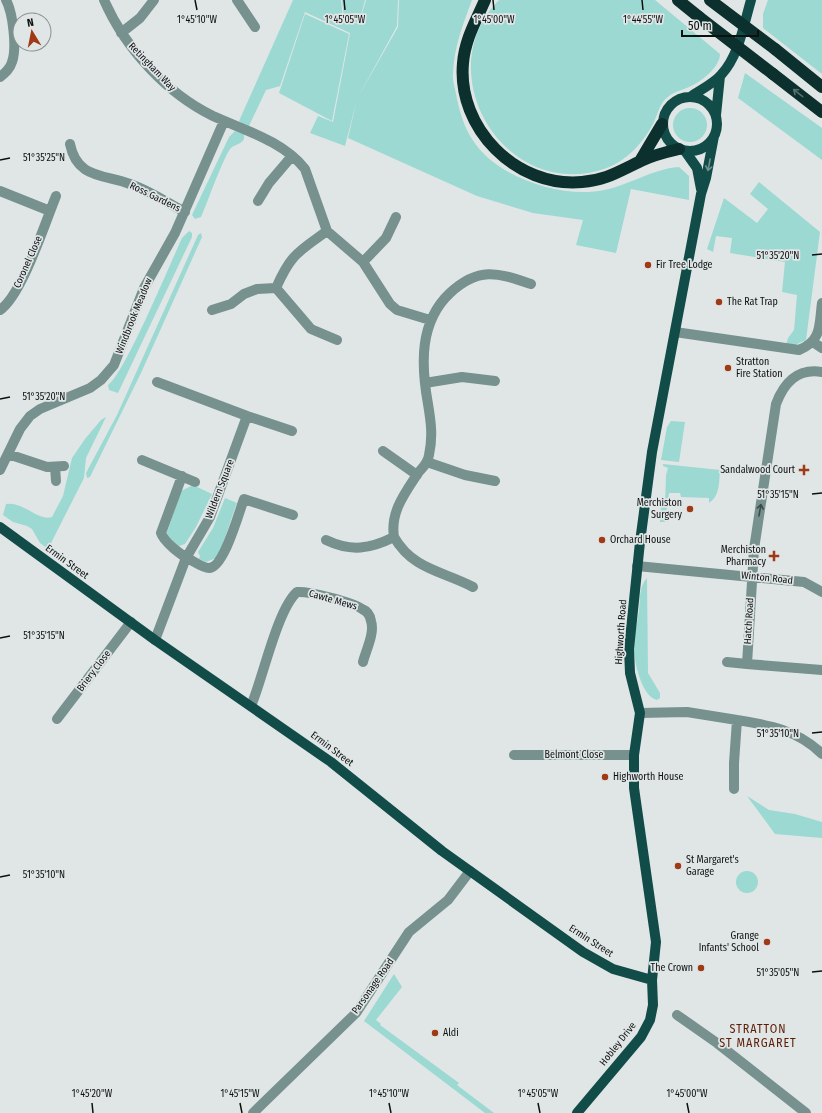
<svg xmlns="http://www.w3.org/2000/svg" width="822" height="1113" font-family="'Fira Sans Condensed',sans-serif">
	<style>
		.green { fill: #9bd9d2 }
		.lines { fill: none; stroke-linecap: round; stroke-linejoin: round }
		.minor { stroke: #76918e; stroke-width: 10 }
		.major { stroke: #124c48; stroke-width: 10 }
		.highway { stroke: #0c302d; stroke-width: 12 }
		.highway-bridge { stroke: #0c302d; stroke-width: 12 }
		.oneway { stroke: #56706e }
		.oneway2 { stroke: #6f918f }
		.oneway3 { stroke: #3d4a49 }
		.ticks { fill: none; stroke: #0e1010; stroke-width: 1.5 }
		.poi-dot { fill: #a03a16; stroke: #e0e6e6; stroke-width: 1.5 }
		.labels { text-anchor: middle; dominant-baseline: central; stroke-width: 3.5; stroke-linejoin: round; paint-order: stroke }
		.street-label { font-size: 10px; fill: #0e1010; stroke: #e0e6e6 }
		.poi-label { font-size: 10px; fill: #0e1010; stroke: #e0e6e6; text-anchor: start }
		.quarter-label { font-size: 12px; letter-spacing: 1px; fill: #5d1c06; stroke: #e0e6e6 }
		.ticks-label { font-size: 10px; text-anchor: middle; fill: #0e1010; stroke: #e0e6e6; stroke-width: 3.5; stroke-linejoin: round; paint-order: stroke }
	</style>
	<rect width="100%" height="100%" fill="#e0e6e6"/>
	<!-- green -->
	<path class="green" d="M293 0H341L343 20 359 24 366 0H398L397 26 357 99 345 146 310 133 318 116 333 122 350 33 305 12 280 86 266 90 248 128 239 121Z
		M342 0H365L359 23 344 19Z
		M399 0H472C463 24 454 47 453 73 452 80 455 87 456 94 459 110 464 128 474 142 498 178 563 199 604 190 630 185 652 169 679 167L689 176V200L631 189 616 253 576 245 583 220 533 213 477 196 348 138 357 99 398 27Z
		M499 0H655L720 54C720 67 702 81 691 86 684 90 675 91 669 96 660 102 658 113 654 122 644 142 626 162 604 169 505 202 427 73 499 0Z
		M768 0H822V74L763 28V14Z
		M305 14 349 34 332 121 279 93Z
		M745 73 822 128V160L738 98Z
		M673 125a17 17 0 1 1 34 0a17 17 0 1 1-34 0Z
		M235 131 244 134C246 144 236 143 231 148 224 155 207 204 201 217L195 219 192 215 229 137Z
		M759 182 820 232 806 340 793 346 786 345 788 338 794 330 797 295 782 292 785 262 730 253 732 238 716 236 713 252 707 249 724 198 757 223 768 209 750 194Z
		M189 231 192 233V237L118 393 109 390 108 385C124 375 171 262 182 238Z
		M201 233 202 237 141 373 90 477 87 478 86 473 117 415 198 235Z
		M106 417 86 458 84 478 48 549 40 543 32 529 27 526 13 522 3 515 6 504C23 501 39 522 52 517L63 496 72 458 85 439 101 420Z
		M671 421 685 422 679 462 661 460 667 427Z
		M663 464 720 470C719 482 720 496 709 503V498L681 497 680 493H669L665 522H660L661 505H665L666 475 668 468 663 466Z
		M193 485 212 494 196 527 185 544 179 546 166 535 181 491Z
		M225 498 237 503 235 508 220 552 216 558 206 562 199 559 200 556 198 552 213 528Z
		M647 578 648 673 660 693V698L657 700C642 697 634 662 634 648 634 636 637 623 639 611 640 601 639 586 647 578Z
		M747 796 769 810 795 814 822 822V838L775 834Z
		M736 882a11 11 0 1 1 22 0a11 11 0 1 1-22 0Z
		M394 974 402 987 376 1020 381 1024 380 1025 459 1083 457 1085 494 1113H485L364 1021Z"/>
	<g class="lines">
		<!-- minor -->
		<path class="minor" d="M104 0C125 48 166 93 213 116 244 130 283 141 305 169L327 231 363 262 390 304 397 310 430 320
			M237 0 255 27
			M121 33 140 18 154 0
			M0 77C5 73 10 69 12 62 17 48 13 13 6 0
			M70 144C77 179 104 174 130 184 149 190 167 203 185 212
			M0 191 50 211
			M258 201 269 183 292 156
			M363 262 386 238 396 217
			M276 288 311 329 337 340
			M0 310C22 295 45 223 56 196
			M212 310 231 304 244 294 257 289 276 288C291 254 298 252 327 231
			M675 332 799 350C822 341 819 325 822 303
			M813 342 822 348
			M822 372C797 368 784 383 776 404L754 549 747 664 822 670
			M157 382 247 416
			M425 383 462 377 495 381
			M383 451 417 475
			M8 454 47 467 64 466
			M142 460 195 482
			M427 462 465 475 495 481
			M55 467 56 481
			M0 470 20 429 30 416 40 409 90 388 101 380 114 365 144 288 175 233 224 121
			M182 476 161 533C164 542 181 555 189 559 195 562 203 568 209 568 224 568 239 512 244 499L293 515
			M394 537C413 570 443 571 473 587
			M326 540C351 552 370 549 394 537 390 512 405 493 418 473 423 467 428 463 429 455 433 437 431 422 428 404 421 365 419 322 450 293 479 266 498 273 531 284
			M637 566 804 582 822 592
			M155 640 186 558 210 517 247 416 292 431
			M727 662 747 664
			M251 706C263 678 277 610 297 592 309 591 352 602 362 609 367 611 370 615 371 621 375 633 366 650 363 662
			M640 713 687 712 737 720
			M57 719 131 622
			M514 755H634
			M734 789V763L737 720C769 725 798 730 822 754
			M677 1015 717 1043 806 1113
			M253 1113 356 1013 409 932 448 900 470 871"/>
		<!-- major -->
		<path class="major" d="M663 124a27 27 0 1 1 54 0a27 27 0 1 1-54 0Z
			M690 97C700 90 713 84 721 75 739 56 744 24 751 0
			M716 115 720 76
			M685 151 697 168 701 189
			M0 527 155 640 331 762 442 851 583 952 613 969 652 980
			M577 1113 641 1037 650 1020 653 1005 652 980 656 942 634 788V755L640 713 630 673 629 649 640 542 652 452 701 194 706 178 714 136"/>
		<!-- highway -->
		<path class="highway" d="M485 0C476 21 465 39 463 63 457 128 516 188 582 182 607 180 619 171 641 161 653 155 666 152 679 149
			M678 0 699 17
			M775 49 822 87
			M773 74 822 112
			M640 161 662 124"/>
		<!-- highway-bridge -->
		<path class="highway-bridge" d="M710 0 775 49
			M699 17 773 74"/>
	</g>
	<!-- one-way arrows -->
	<defs><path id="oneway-shaft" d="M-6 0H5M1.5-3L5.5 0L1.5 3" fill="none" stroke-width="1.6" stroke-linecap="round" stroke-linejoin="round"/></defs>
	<use class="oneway" href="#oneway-shaft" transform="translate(798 93) rotate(-142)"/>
	<use class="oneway2" href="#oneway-shaft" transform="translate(709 165) rotate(101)"/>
	<use class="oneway3" href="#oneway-shaft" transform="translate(760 510) rotate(-80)"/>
	<!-- ticks -->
	<path class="ticks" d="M195 0 197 10M344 0 345 10M493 0 494 10M642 0 643 10M0 160 10 158M812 255 822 254M0 399 10 397M812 494 822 493M0 638 10 636M812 733 822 732M0 877 10 875M812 972 822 971M92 1103 93 1113M240 1103 242 1113M389 1103 391 1113M538 1103 540 1113M687 1103 689 1113"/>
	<!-- markers -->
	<g class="poi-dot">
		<circle cx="648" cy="265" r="4"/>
		<circle cx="719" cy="302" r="4"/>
		<circle cx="728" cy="368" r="4"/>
		<path d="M802 464h4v4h4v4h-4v4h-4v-4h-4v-4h4z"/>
		<circle cx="690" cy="509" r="4"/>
		<circle cx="602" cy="540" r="4"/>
		<path d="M772 550h4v4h4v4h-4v4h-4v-4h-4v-4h4z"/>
		<circle cx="605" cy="777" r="4"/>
		<circle cx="678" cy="866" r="4"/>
		<circle cx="767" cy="942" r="4"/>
		<circle cx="701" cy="968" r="4"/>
		<circle cx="435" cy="1033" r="4"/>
	</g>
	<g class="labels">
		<!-- street labels -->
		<g class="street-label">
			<text transform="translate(152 67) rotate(46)">Retingham Way</text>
			<text transform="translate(155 197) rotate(26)">Ross Gardens</text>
			<text transform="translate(28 262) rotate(-66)">Coronel Close</text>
			<text transform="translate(134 316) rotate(-68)">Windbrook Meadow</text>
			<text transform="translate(220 489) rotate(-69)">Wildern Square</text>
			<text transform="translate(67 562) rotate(36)">Ermin Street</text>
			<text transform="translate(767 578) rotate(6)">Winton Road</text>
			<text transform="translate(333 600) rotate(16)">Cawte Mews</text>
			<text transform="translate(749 621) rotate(-87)">Hatch Road</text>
			<text transform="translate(621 632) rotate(-86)">Highworth Road</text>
			<text transform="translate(94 671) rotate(-53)">Briery Close</text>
			<text transform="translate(332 749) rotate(37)">Ermin Street</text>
			<text x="574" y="755">Belmont Close</text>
			<text transform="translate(591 941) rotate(33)">Ermin Street</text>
			<text transform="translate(373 986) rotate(-55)">Parsonage Road</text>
			<text transform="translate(618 1044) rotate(-52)">Hobley Drive</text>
		</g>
		<!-- poi labels -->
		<g class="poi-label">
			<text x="656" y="265">Fir Tree Lodge</text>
			<text x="727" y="302">The Rat Trap</text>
			<text x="736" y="362">Stratton<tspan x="736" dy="12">Fire Station</tspan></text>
			<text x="795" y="470" text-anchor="end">Sandalwood Court</text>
			<text x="682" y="503" text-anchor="end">Merchiston<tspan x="682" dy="12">Surgery</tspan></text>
			<text x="610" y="540">Orchard House</text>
			<text x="766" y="550" text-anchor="end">Merchiston<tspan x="766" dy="12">Pharmacy</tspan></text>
			<text x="613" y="777">Highworth House</text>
			<text x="686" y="860">St Margaret's<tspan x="686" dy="12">Garage</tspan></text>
			<text x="759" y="936" text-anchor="end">Grange<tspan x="759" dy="12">Infants' School</tspan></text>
			<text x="693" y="968" text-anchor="end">The Crown</text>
			<text x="443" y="1033">Aldi</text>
		</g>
		<!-- quarter labels -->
		<g class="quarter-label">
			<text x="758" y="1029">STRATTON<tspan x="758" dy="14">ST MARGARET</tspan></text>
		</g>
	</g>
	<g class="ticks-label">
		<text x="643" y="23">1°44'55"W</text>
		<text x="197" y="23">1°45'10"W</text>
		<text x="345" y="23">1°45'05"W</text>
		<text x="494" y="23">1°45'00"W</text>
		<text x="44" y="161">51°35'25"N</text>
		<text x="778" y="259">51°35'20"N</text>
		<text x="44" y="400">51°35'20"N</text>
		<text x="778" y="498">51°35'15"N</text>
		<text x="44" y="639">51°35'15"N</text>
		<text x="778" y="737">51°35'10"N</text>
		<text x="44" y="878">51°35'10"N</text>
		<text x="778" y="976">51°35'05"N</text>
		<text x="92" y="1097">1°45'20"W</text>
		<text x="240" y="1097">1°45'15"W</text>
		<text x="389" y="1097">1°45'10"W</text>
		<text x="538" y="1097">1°45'05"W</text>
		<text x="687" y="1097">1°45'00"W</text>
	</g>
	<!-- north arrow -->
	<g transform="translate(32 32) rotate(350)"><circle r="19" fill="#e0e6e6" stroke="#8c9090"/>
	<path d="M0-3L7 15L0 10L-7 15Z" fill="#a03a16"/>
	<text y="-6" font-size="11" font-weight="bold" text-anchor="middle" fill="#0e1010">N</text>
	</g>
	<!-- scale -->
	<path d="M682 30v6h76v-6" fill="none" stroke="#0e1010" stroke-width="2"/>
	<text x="688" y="30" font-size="12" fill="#0e1010" stroke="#e0e6e6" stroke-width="3" paint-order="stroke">50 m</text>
</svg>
